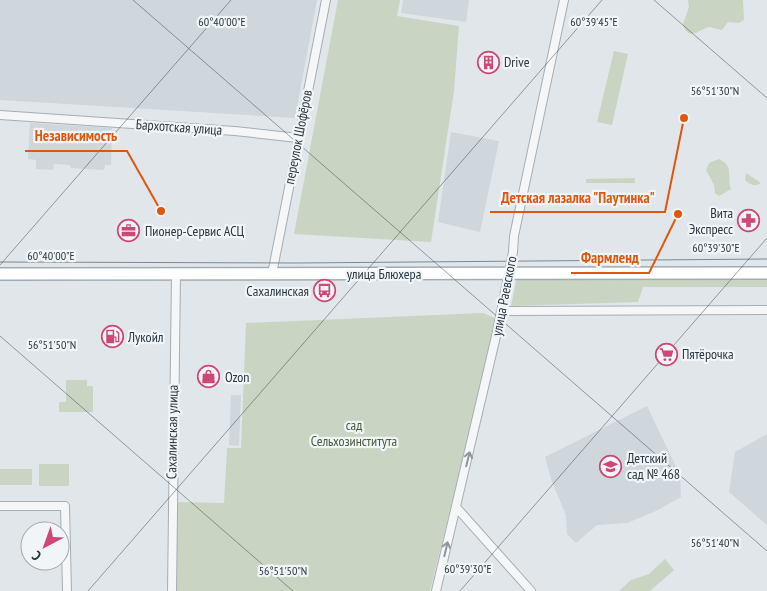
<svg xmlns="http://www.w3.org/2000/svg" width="767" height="591" font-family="'PT Sans Narrow',sans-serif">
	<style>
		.built { fill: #cfd6dc }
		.green { fill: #cad4c3 }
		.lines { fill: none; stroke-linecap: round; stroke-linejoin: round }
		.street-casing { stroke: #a6aeb4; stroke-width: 10 }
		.primary-casing { stroke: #a1adb6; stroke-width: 14 }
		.street { stroke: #f4f6f8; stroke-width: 8 }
		.primary { stroke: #fff; stroke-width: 11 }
		.tram { stroke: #7b8993; stroke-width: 1 }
		.oneway { stroke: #8f969d }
		.ticks { fill: none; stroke: #2a3742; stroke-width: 1; stroke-opacity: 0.45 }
		.labels { text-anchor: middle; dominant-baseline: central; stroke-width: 4.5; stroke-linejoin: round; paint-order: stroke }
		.poi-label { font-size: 14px; fill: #2a3742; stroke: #f1f5f7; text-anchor: start }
		.street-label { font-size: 14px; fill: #2a3742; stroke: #f1f5f7 }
		.park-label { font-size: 14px; fill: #455d37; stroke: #f1f5f7 }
		.ticks-label { font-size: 12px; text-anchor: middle; fill: #2a3742; stroke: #f1f5f7; stroke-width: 4.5; stroke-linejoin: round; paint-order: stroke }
		.leader { fill: none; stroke: #de570f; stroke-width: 2 }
		.callout-dot { fill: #de570f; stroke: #f1f5f7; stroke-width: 2 }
		.callout-label { font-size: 15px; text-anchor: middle; font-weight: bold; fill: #de570f; stroke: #f1f5f7; stroke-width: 4.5; stroke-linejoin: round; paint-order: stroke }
	</style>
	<rect width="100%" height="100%" fill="#e1e6ea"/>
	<!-- built -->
	<path class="built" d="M0 0H317L295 118 0 100Z
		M403 0H469L466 22 401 13Z
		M30 123 112 128 111 165H105L104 170 71 168 70 165 54 164 53 170 36 169V160L28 159Z
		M451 132 499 141 480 232 438 222Z
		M231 395H241L239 446 229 445Z
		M647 406 680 475 681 497 656 511 627 523 597 525 576 543 567 534 566 515 552 482 545 457Z
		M767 434V525L729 492 735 452Z"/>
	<!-- green -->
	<path class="green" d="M338 0H400L397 16 459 26 454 91 431 242 294 234Z
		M688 0H743L744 20 739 23 728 22 722 30 709 27C698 30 688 42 683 24L689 7Z
		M614 51 628 54 612 125 597 122Z
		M719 159C735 166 726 177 731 189L719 196 715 193 714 185 706 170 709 163Z
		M746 173 761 183C755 187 750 185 745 180Z
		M635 178V183H586V179Z
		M517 277H767V287H643L638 302 511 306Z
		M483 313 497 319 430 591H177L176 502 224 503 227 448H241L246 323Z
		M66 380H87V386H93V412H59V402H66Z
		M39 464H69V486H39Z
		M0 469H32V485H0Z
		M665 559 674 570 650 591H619L631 580 649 574Z"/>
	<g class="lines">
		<defs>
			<path id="street" d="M0 115 235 131 298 138
				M272 274 326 0
				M502 311 767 310
				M0 506H65L67 591
				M456 507 531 591
				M172 591 176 274
				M436 591 497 332 513 252 514 236 564 0"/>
			<path id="primary" d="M0 274 767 273"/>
		</defs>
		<!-- street casing -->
		<use href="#street" class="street-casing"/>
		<!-- primary casing -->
		<use href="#primary" class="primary-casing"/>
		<!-- street -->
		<use href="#street" class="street"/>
		<!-- primary -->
		<use href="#primary" class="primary"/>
		<!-- tram -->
		<path class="tram" d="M0 262 297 263 767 259"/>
	</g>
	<!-- one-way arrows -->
	<defs><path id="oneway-shaft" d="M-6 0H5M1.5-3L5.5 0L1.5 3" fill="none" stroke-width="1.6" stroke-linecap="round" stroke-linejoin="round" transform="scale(1.25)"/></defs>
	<g class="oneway">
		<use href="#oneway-shaft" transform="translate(468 459) rotate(-76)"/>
		<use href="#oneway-shaft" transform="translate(446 549) rotate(-77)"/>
	</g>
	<!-- ticks -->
	<path class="ticks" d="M133 0 767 551M654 0 767 98M0 265 231 0M0 336 293 591M88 591 602 0M460 591 767 238"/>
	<!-- icons -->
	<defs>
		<symbol id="building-ring" viewBox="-11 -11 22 22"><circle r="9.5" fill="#f1f5f7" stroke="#ce4775" stroke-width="1.5"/><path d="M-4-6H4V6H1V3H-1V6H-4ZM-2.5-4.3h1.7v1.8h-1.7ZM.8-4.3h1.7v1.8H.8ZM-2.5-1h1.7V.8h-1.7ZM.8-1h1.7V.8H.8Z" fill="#ce4775"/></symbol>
		<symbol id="pharmacy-ring" viewBox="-11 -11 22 22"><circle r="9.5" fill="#f1f5f7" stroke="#ce4775" stroke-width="1.5"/><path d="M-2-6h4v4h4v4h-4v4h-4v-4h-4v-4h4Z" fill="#ce4775"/></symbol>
		<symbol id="office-ring" viewBox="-11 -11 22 22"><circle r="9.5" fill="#f1f5f7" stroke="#ce4775" stroke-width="1.5"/><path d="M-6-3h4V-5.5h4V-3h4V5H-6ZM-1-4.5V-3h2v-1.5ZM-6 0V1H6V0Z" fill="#ce4775"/></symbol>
		<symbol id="bus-ring" viewBox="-11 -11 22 22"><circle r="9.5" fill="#f1f5f7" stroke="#ce4775" stroke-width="1.5"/><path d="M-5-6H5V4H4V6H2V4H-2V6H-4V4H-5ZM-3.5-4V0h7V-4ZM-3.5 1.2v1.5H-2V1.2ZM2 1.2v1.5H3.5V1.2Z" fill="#ce4775"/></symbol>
		<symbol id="fuel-ring" viewBox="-11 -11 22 22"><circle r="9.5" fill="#f1f5f7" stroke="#ce4775" stroke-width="1.5"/><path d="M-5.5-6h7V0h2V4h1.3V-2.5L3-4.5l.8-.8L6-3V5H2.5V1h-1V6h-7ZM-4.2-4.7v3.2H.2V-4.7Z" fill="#ce4775"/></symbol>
		<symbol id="supermarket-ring" viewBox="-11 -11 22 22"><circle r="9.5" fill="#f1f5f7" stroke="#ce4775" stroke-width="1.5"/><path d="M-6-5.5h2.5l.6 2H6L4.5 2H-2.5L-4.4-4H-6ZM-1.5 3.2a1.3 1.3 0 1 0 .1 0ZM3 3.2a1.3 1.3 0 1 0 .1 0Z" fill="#ce4775"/></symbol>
		<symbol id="shop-ring" viewBox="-11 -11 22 22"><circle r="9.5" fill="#f1f5f7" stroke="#ce4775" stroke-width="1.5"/><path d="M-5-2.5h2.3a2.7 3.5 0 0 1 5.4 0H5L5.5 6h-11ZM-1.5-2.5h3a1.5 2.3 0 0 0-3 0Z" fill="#ce4775"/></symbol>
		<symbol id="school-ring" viewBox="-11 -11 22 22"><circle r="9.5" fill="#f1f5f7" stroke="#ce4775" stroke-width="1.5"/><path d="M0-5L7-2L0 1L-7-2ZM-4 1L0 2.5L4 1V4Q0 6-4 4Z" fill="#ce4775"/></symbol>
	</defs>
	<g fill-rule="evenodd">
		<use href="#building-ring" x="476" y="50" width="25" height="25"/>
		<use href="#pharmacy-ring" x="736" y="208" width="25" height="25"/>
		<use href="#office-ring" x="116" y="218" width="25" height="25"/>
		<use href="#bus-ring" x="312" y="278" width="25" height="25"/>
		<use href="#fuel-ring" x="100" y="324" width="25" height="25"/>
		<use href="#supermarket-ring" x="654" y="342" width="25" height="25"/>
		<use href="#shop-ring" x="196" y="364" width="25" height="25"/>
		<use href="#school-ring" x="598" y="454" width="25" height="25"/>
	</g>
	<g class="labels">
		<!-- poi labels -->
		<g class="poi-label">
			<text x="504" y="62">Drive</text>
			<text x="733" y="213" text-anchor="end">Вита<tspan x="733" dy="16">Экспресс</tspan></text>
			<text x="145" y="231">Пионер-Сервис АСЦ</text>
			<text x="309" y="291" text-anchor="end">Сахалинская</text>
			<text x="128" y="337">Лукойл</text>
			<text x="682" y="354">Пятёрочка</text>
			<text x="225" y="377">Ozon</text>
			<text x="627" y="458">Детский<tspan x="627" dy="16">сад № 468</tspan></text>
		</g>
		<!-- street labels -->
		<g class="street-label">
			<text transform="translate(179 127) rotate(4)">Бархотская улица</text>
			<text transform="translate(298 137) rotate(-79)">переулок Шофёров</text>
			<text x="384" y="274">улица Блюхера</text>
			<text transform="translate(504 296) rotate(-79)">улица Раевского</text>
			<text transform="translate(172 432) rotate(-89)">Сахалинская улица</text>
		</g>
		<!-- park labels -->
		<g class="park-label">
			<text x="354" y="425">сад<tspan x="354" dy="16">Сельхозинститута</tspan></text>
		</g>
	</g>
	<g class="ticks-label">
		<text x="222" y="26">60°40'00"E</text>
		<text x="594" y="26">60°39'45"E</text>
		<text x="715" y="95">56°51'30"N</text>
		<text x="716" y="252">60°39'30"E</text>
		<text x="51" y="260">60°40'00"E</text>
		<text x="52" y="349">56°51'50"N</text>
		<text x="715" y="547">56°51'40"N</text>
		<text x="468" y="573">60°39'30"E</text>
		<text x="283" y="575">56°51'50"N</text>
	</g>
	<!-- callouts -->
	<path class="leader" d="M161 211L127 151H25M684 118L665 212H490M678 214L649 273H571"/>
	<g class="callout-dot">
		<circle cx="161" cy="211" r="5"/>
		<circle cx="684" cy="118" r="5"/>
		<circle cx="678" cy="214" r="5"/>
	</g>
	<g class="callout-label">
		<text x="76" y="141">Независимость</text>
		<text x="578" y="203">Детская лазалка "Паутинка"</text>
		<text x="610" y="263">Фармленд</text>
	</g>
	<!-- north arrow -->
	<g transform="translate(45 546) rotate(221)"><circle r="24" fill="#f1f5f7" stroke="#a1a9af"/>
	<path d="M0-4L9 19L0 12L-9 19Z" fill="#ce4775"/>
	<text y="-8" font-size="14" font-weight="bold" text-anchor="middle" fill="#2a3742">С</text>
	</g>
</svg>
